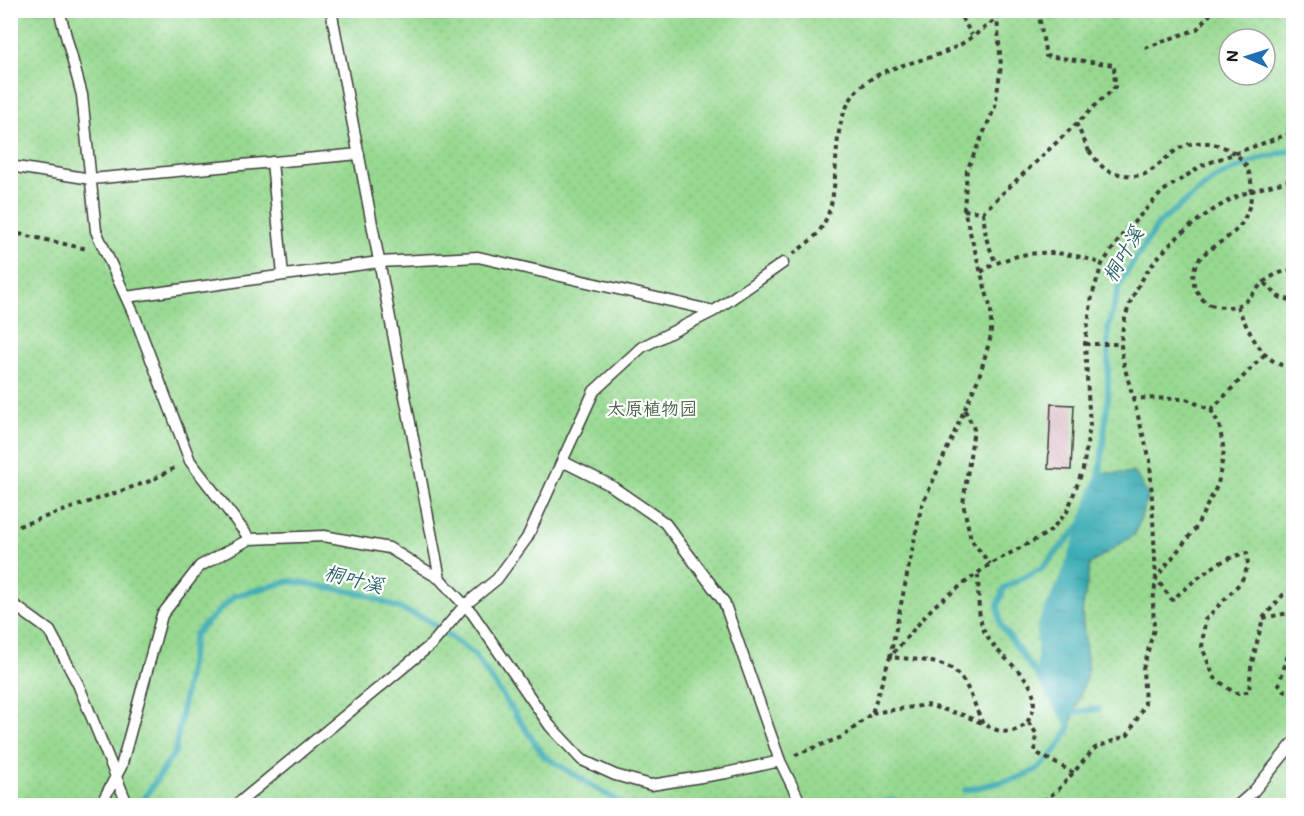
<svg xmlns="http://www.w3.org/2000/svg" width="1304" height="816" font-family="Mali,'LXGW WenKai TC',sans-serif">
	<style>
		.garden { fill: url(#garden-dots); stroke: #5a7a56; stroke-width: 1.5; fill-rule: evenodd }
		.water { fill: url(#water-ripples); stroke: #2a6468; stroke-width: 1.5 }
		.lines { fill: none; stroke-linecap: round; stroke-linejoin: round }
		.stream { stroke: #39abb3; stroke-width: 6 }
		.building { fill: url(#building-back-hatch) }
		.lane-casing { stroke: #3c3c39; stroke-width: 13 }
		.path { stroke: #3c3c39; stroke-width: 4; stroke-dasharray: 4.5 4.5; stroke-linecap: butt }
		.lane { stroke: #fff; stroke-width: 10 }
		.path-bridge { stroke: #3c3c39; stroke-width: 4; stroke-dasharray: 4.5 4.5; stroke-linecap: butt }
		.labels { text-anchor: middle; dominant-baseline: central; stroke-width: 4.5; stroke-linejoin: round; paint-order: stroke }
		.park-label { font-size: 18px; fill: #475e45; stroke: #fff }
		.water-label { font-size: 20px; font-style: italic; fill: #2a6468; stroke: #fff }
	</style>
	<defs>
		<pattern id="garden-dots" width="8" height="8" patternUnits="userSpaceOnUse" patternTransform="scale(1.5)"><rect width="8" height="8" fill="#97d991"/><path d="M2 2h.1M6 6h.1" fill="none" stroke="#82ba7c" stroke-width="1.8" stroke-linecap="round"/></pattern>
		<pattern id="water-ripples" width="26" height="14" patternUnits="userSpaceOnUse" patternTransform="scale(1.5)"><rect width="26" height="14" fill="#39abb3"/><path d="M2 4q2-2 4 0t4 0M15 11q2-2 4 0t4 0" fill="none" stroke="#2f8a91"/></pattern>
		<pattern id="building-back-hatch" width="6" height="6" patternUnits="userSpaceOnUse" patternTransform="scale(1.5)"><rect width="6" height="6" fill="#cd9eb0"/><path d="M-1 5l2 2M0 0l6 6M5-1l2 2" fill="none" stroke="#a6808e"/></pattern>
	</defs>
	<rect width="100%" height="100%" fill="#fff"/>
	<filter id="ink" filterUnits="userSpaceOnUse"><feTurbulence type="fractalNoise" baseFrequency=".0167" numOctaves="2"/><feDisplacementMap in="SourceGraphic" scale="12" xChannelSelector="R" yChannelSelector="G"/><feConvolveMatrix kernelMatrix="1 2 1 2 8 2 1 2 1" color-interpolation-filters="sRGB"/></filter>
	<filter id="wash" filterUnits="userSpaceOnUse"><feTurbulence type="fractalNoise" baseFrequency=".008" numOctaves="4" result="noise"/><feDisplacementMap in="SourceGraphic" scale="24" xChannelSelector="R" yChannelSelector="G"/><feGaussianBlur stdDeviation="1.35" result="paint"/><feColorMatrix in="noise" values="0 0 0 0 0 0 0 0 0 0 0 0 0 0 0 0 0 1.4 0 .05"/><feComposite in="paint" operator="in"/></filter>
	<g filter="url(#wash)">
		<rect width="100%" height="100%" fill="#f4f0df"/>
		<!-- garden -->
		<path class="garden" d="M11 11H1293V805H11ZM1229 39H1265V75H1229Z"/>
		<!-- water -->
		<path class="water" d="M1100 473H1135L1148 496 1135 534 1090 564 1082 613 1088 671 1070 726 1040 679V625L1062 581Z"/>
		<g class="lines">
			<!-- stream -->
			<path class="stream" d="M1040 678V625L1062 581 1079 535
				M1073 712 1099 709
				M965 790C1019 777 1043 782 1070 726L1040 679 1000 624 998 604 1004 588 1042 568 1082 524 1100 473 1108 397V329L1120 283 1159 223 1215 178 1258 159 1294 150
				M139 806 175 752 195 634 234 596 291 581 364 594 428 620 474 654 544 756 625 806
				M871 806 894 800"/>
		</g>
		<g id="blocks">
			<!-- building -->
			<path class="building" d="M1051 404 1074 405 1071 470 1048 469Z"/>
		</g>
	</g>
	<g filter="url(#ink)">
		<use href="#blocks" fill-opacity="0" stroke="#3c3c39" stroke-width="1.5"/>
		<g class="lines">
			<defs>
				<path id="lane" d="M59 10 82 95 96 231 135 317 190 461 250 539
					M331 10 440 579
					M272 162 283 275
					M10 166 91 179 359 154
					M126 297 379 262 478 257 714 311
					M564 462 610 485 665 523 724 602 780 761 802 806
					M10 602 50 631 78 684 128 806
					M100 806 121 767 162 615 200 566 250 539 324 536 389 548 440 579 472 613 550 726 582 760 615 775 651 785 726 773 780 761
					M235 806 432 644 465 605 497 579 527 538 594 391 642 347 714 311 783 263
					M1237 806 1253 792 1294 742"/>
			</defs>
			<!-- lane casing -->
			<use href="#lane" class="lane-casing"/>
			<!-- path -->
			<path class="path" d="M957 10 972 35
				M1145 48 1197 29 1214 10
				M1076 123 1089 151
				M964 210 983 212 1115 87 1114 65 1046 56 1038 10
				M983 212 986 238 995 262
				M10 232 87 249
				M793 254C802 247 814 239 820 230 845 193 827 142 849 102 871 64 916 66 952 49 971 40 990 23 1008 10
				M981 272C1016 248 1063 248 1102 264
				M1265 283 1279 297 1294 301
				M1210 305C1255 314 1245 290 1275 275 1280 272 1288 271 1294 269
				M1237 306C1248 329 1263 368 1294 367
				M1085 344H1121
				M1133 398 1150 460 1156 578 1172 600C1194 581 1218 558 1247 553L1248 566 1241 582 1205 620 1202 647 1214 677 1234 693 1249 692 1251 667 1263 618 1294 612
				M965 410 974 429 963 503 971 540 990 564
				M1211 410 1265 354
				M10 529 150 481 178 466
				M978 575C979 591 977 610 982 625 989 651 1025 670 1032 690 1039 711 1026 736 1000 731 995 730 989 726 983 724 975 708 969 682 954 671 942 660 907 659 890 657L921 508 979 377 991 336V310L964 210 967 170 995 107 1001 66 997 18
				M1289 612 1293 639 1279 684 1286 692 1294 691
				M1263 618 1283 595 1294 591
				M872 713 927 705 963 715 982 723
				M1028 722 1036 733 1035 752 1074 773
				M795 755 842 737 859 724 872 713 890 657 934 606 990 564 1048 533 1067 512 1083 469 1090 426 1085 344 1092 296 1102 264 1123 234 1163 191 1203 165 1294 132
				M1036 806 1058 790 1095 748 1128 735 1145 704 1143 669 1154 629 1153 603 1156 578 1195 529 1218 484 1224 451 1219 424 1211 410 1186 399 1133 398C1129 381 1121 360 1121 343 1125 279 1179 227 1232 199 1250 189 1274 186 1294 179"/>
			<!-- lane -->
			<use href="#lane" class="lane"/>
			<!-- path-bridge -->
			<path class="path-bridge" d="M1089 151C1094 157 1099 164 1105 169 1112 174 1136 178 1145 174 1158 168 1168 154 1182 147 1204 136 1239 147 1248 170 1255 187 1251 208 1242 223 1227 246 1187 250 1194 284 1196 293 1202 300 1210 305"/>
		</g>
	</g>
	<g class="labels">
		<!-- park labels -->
		<g class="park-label">
			<text x="652" y="408">太原植物园</text>
		</g>
		<!-- water labels -->
		<g class="water-label">
			<text transform="translate(1122 254) rotate(-60)">桐叶溪</text>
			<text transform="translate(354 578) rotate(14)">桐叶溪</text>
		</g>
	</g>
	<!-- margin -->
	<rect width="1304" height="816" fill="none" stroke="#fff" stroke-width="36"/>
	<!-- north arrow -->
	<g transform="translate(1247 57) rotate(273)"><circle r="28" fill="#ffffff" stroke="#a4a4a4" stroke-width="1.5"/>
	<path d="M0-4.5L10 22L0 15L-10 22Z" fill="#1f6fb2"/>
	<text y="-9" font-size="16" font-weight="bold" text-anchor="middle" fill="#1c1c1c">N</text>
	</g>
</svg>
